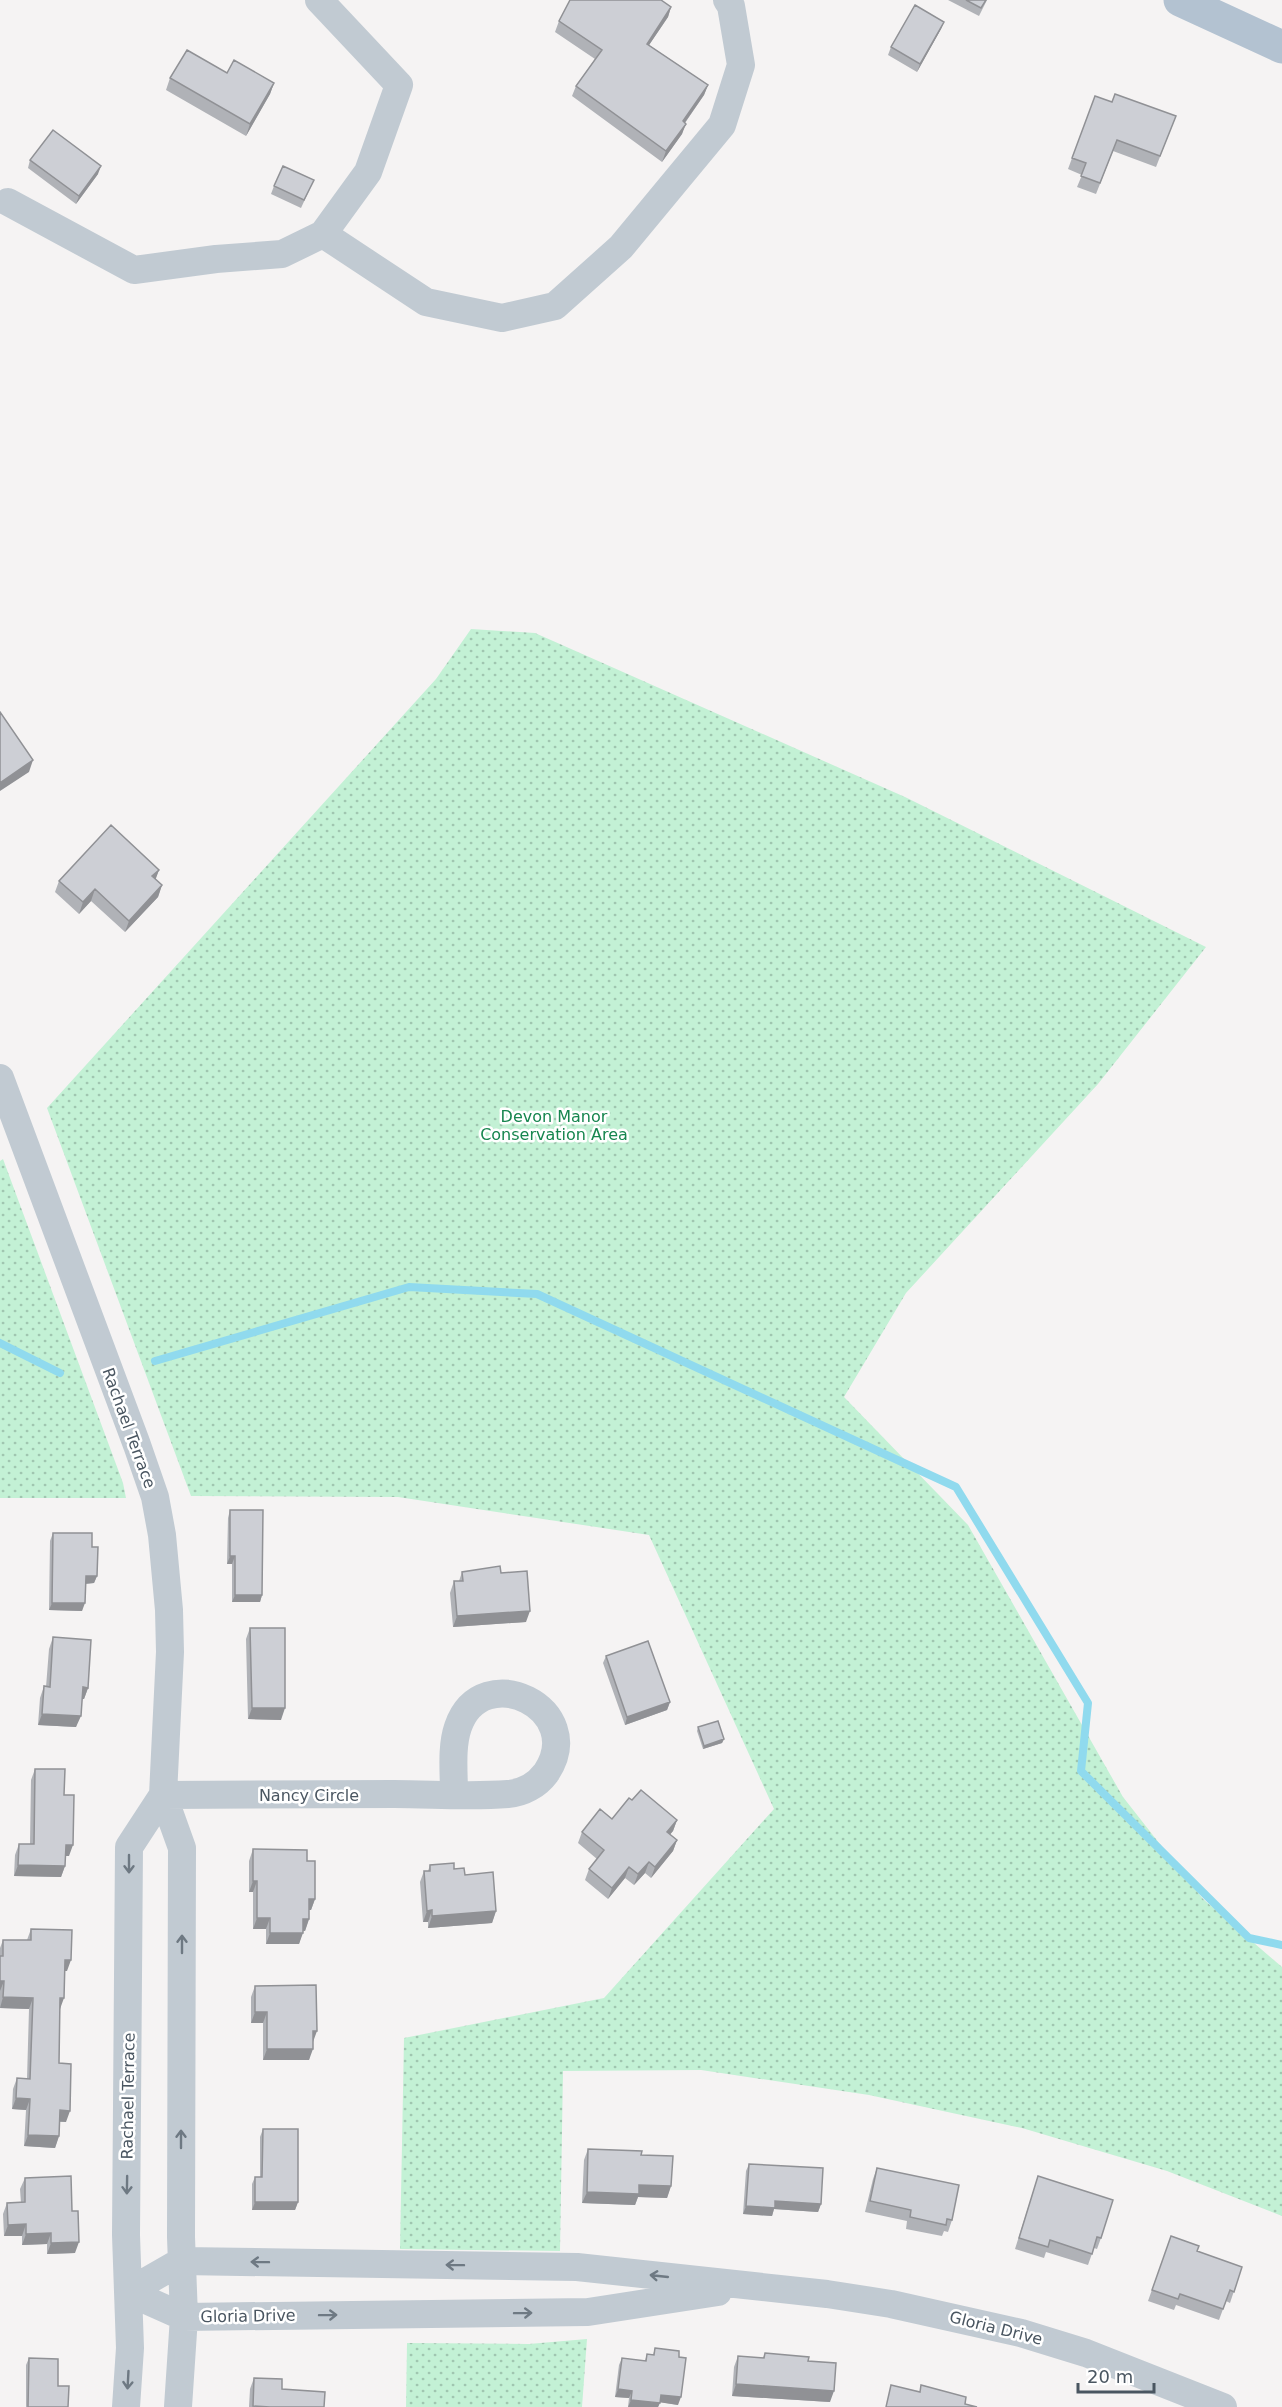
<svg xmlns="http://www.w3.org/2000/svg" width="1282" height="2407" font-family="'DejaVu Sans',sans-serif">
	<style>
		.park { fill: url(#park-dots) }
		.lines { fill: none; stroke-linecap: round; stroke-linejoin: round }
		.stream { stroke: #90daee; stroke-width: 8 }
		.minor { stroke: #c1cad2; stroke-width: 28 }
		.major { stroke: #b3c2d1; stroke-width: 33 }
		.wall { fill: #b0b2b7 }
		.shaded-wall { fill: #909195 }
		.building { fill: #cdcfd5; stroke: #909195; stroke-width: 1.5 }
		.oneway { stroke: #6e7983 }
		.labels { text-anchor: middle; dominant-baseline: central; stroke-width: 5; stroke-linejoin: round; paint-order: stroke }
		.park-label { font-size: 16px; fill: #17864f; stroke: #fff }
		.street-label { font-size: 16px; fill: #4a5661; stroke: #fff }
	</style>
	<defs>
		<pattern id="park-dots" width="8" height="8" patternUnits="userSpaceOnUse" patternTransform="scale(1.5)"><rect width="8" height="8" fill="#c3f1d5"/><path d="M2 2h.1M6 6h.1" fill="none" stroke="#a0c6b0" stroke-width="1.8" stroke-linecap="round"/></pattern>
	</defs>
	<rect width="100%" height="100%" fill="#f5f3f3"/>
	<!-- park -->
	<path class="park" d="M471 629 535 633 905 797 1206 947 1098 1084 906 1293 844 1397 968 1525 1123 1797 1203 1899 1282 1967V2216L1167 2171 1022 2128 869 2095 701 2070 563 2071 560 2251 400 2249 404 2038 604 1998 774 1809 649 1535 398 1497 191 1496 47 1108 436 679Z
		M3 1159 123 1483 126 1498H0V1161Z
		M587 2339 582 2407H406L407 2343 529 2344Z"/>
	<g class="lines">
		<!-- stream -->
		<path class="stream" d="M0 1343 60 1373
			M155 1361 409 1287 537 1294 956 1487 1088 1703 1081 1771 1249 1938 1282 1945"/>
		<!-- minor -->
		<path class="minor" d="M8 202 134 270 216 259 282 254 323 234 368 172 399 85 319 0
			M323 234 426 302 502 318 555 306 621 247 722 125 741 65 731 6 727 0
			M0 1078 137 1445 155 1497 162 1535 169 1610 170 1652 163 1795 182 1848 181 2237 184 2317 178 2407
			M163 1795C240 1795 317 1795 394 1794 432 1794 470 1797 508 1794 523 1793 537 1785 546 1773 589 1709 482 1657 458 1727 451 1747 454 1773 454 1794
			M128 2292 182 2261 577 2267 827 2294 891 2304 1021 2333 1086 2353 1223 2407
			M128 2292 184 2317 588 2312 718 2292
			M126 2407 130 2348 126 2235 129 1847 163 1795"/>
		<!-- major -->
		<path class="major" d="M1180 0 1282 47"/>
	</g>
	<!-- wall -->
	<path class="wall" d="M948 0H987L979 16Z
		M671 7 668 17 649 45 708 85 704 95 685 123 682 134 662 162 572 96 576 86 595 59 555 32 559 21Z
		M944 22 941 29 917 72 888 55 891 47Z
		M227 73 274 83 270 94 246 136 166 90 170 78Z
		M1095 96 1112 102 1176 116 1156 167 1113 151 1096 194 1077 187 1082 175 1068 169Z
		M30 160 98 174 76 204 28 168Z
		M314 180 301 208 271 194 274 186Z
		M159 870 155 879 162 885 158 897 125 932 91 901 79 914 55 892 59 881Z
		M230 1510 262 1595 260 1602H232V1564H227L228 1518Z
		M53 1533 92 1547 97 1576 94 1583 85 1584 82 1611 49 1610 50 1541Z
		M462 1572 501 1573 526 1622 453 1627 450 1593 454 1581H459Z
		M250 1628 281 1720 248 1719 246 1639Z
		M53 1637 88 1688 84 1699H82L76 1727 38 1725 40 1698 44 1686 46 1687 49 1649Z
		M606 1656 670 1702 667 1710 625 1725 603 1663Z
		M698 1727 724 1739 722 1743 703 1749 697 1731Z
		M35 1769 64 1795 69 1856H65V1866L61 1877 14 1876 15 1855 19 1844H30L31 1780Z
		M632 1800 677 1820 673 1831 670 1834 677 1840 673 1851 651 1878 645 1873 634 1885 625 1878 608 1899 585 1880 589 1869 597 1859 578 1843 582 1832 612 1819Z
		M253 1849 307 1861 315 1899 311 1910H309V1919L305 1931 303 1930 299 1944H266V1929H253V1892H249V1861Z
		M430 1865 454 1869 465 1875 496 1911 492 1923 428 1928V1922H423L420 1882 424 1871H428Z
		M31 1929 67 1971H65L60 2009 59 2063 66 2122H59V2136L55 2148 24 2146 26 2110 12 2109 13 2089 17 2078 27 2079 29 2009 0 2008V1948L3 1940H27Z
		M255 1986 313 2041 309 2060H263V2023H251V1997Z
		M263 2129 298 2202 295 2210H252V2184L255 2177H260V2137Z
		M588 2149 641 2155 671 2186 667 2198 638 2197 635 2205 582 2203 584 2160Z
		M749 2164 821 2204 818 2212 774 2209 772 2216 743 2214 746 2171Z
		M877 2168 952 2220 948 2232 944 2231 942 2236 906 2229 907 2221 865 2212 873 2179Z
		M1038 2176 1101 2238 1097 2249 1094 2248 1088 2265 1046 2252 1044 2258 1015 2249Z
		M25 2178 72 2211 75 2253 47 2254V2244L22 2245V2236H4L3 2214 7 2203H21L20 2189Z
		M1171 2236 1197 2251 1242 2267 1230 2303 1226 2301 1219 2320 1176 2305 1174 2310 1148 2301Z
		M655 2348 679 2357 678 2405 660 2402 658 2407H628L629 2398 615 2397 619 2365 622 2358 645 2361 647 2354 653 2355Z
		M765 2353 808 2361 830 2402 732 2396 734 2367 738 2356 763 2358Z
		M29 2358 58 2386 68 2407H26V2365Z
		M254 2378 282 2389 324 2407H249L250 2389Z"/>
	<!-- shaded-wall -->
	<path class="shaded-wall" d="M671 7 668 17 643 54 647 44Z
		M944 22 941 29 917 72 920 64Z
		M274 83 270 94 246 136 250 124Z
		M708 85 704 95 679 131 683 121Z
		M686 124 682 134 662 162 666 151Z
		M101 166 98 174 76 204 79 196Z
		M33 760 29 772 0 791V783Z
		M159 870 155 881 152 876Z
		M162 885 158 897 125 932 129 921Z
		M95 889 91 901 79 914 83 902Z
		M230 1556H235L232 1564H227Z
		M86 1576H97L94 1583 83 1584Z
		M235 1595H262L260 1602H232Z
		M52 1603H85L82 1611 49 1610Z
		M530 1611 526 1622 453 1627 457 1616Z
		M83 1687 88 1688 84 1699H78Z
		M670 1702 667 1710 625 1725 627 1717Z
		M252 1708H285L281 1720 248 1719Z
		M42 1714 81 1716 76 1727 38 1725Z
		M724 1739 722 1743 703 1749 704 1746Z
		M677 1820 673 1831 663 1843 667 1832Z
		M677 1840 673 1851 651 1878 655 1867Z
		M66 1845H73L69 1856H61Z
		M649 1862 645 1873 634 1885 638 1874Z
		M18 1865 65 1866 61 1877 14 1876Z
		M629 1867 625 1878 608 1899 612 1888Z
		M253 1881H257L253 1892H249Z
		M309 1899H315L311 1910H305Z
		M432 1910 428 1922H423L427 1911Z
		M496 1911 492 1923 428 1928 432 1916Z
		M257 1918H270L266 1929H253Z
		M303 1919H309L305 1931 299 1930Z
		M270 1933H303L299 1944H266Z
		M65 1960H71L67 1971H61Z
		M0 1981H4L0 1991Z
		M3 1997 33 1998 29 2009 0 2008Z
		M60 1998H64L60 2009Z
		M255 2012H267L263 2023H251Z
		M313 2031H317L313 2042Z
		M267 2049H313L309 2060H263Z
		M16 2098 30 2099 26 2110 12 2109Z
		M60 2110 70 2111 66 2122 55 2121Z
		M28 2135 59 2136 55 2148 24 2146Z
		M639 2185 671 2186 667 2198 638 2197 635 2205 582 2203 587 2192Z
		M775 2201 821 2204 818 2212 774 2209 772 2216 743 2214 746 2206Z
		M255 2202H298L295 2210H252Z
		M26 2224 22 2236H4L8 2225Z
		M51 2233 47 2244 22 2245 26 2234Z
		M79 2242 75 2253 47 2254 51 2243Z
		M736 2384 834 2391 830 2402 732 2396Z
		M618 2389 632 2391 629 2398 615 2397Z
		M661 2395 681 2397 678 2405 658 2402Z
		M631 2400 660 2403 658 2407H628Z"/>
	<!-- building -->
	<path class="building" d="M570 0H661L671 7 647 44 708 85 683 121 686 124 666 151 576 86 602 50 559 21Z
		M966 0H986L981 8Z
		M915 5 944 22 920 64 891 47Z
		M187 50 227 73 234 60 274 83 250 124 170 78Z
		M1115 94 1176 116 1160 156 1117 140 1100 183 1081 176 1086 163 1072 158 1095 96 1112 102Z
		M53 130 101 166 79 196 30 160Z
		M283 166 314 180 304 200 274 186Z
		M0 712 33 760 0 783Z
		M111 825 159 870 152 876 162 885 129 921 95 889 83 902 59 881Z
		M230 1510H263L262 1595H235V1556H230Z
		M53 1533H92V1547H98L97 1576H86L85 1603H52Z
		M500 1566 501 1573 527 1571 530 1611 457 1616 454 1581H463L462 1572Z
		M250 1628H285V1708H252Z
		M53 1637 91 1640 88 1688 83 1687 81 1716 42 1714 44 1686 50 1687Z
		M648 1641 670 1702 627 1717 606 1656Z
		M718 1721 724 1739 704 1746 698 1727Z
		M35 1769H65L64 1795H74L73 1845H66L65 1866 18 1865 19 1844H34Z
		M641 1790 677 1820 667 1832 677 1840 655 1867 649 1862 638 1874 629 1867 612 1888 589 1869 604 1850 582 1832 600 1809 612 1819 629 1798 632 1800Z
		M253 1849 307 1850V1861H315V1899H309V1919H303V1933H270V1918H257V1881H253Z
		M454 1863V1869L464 1868 465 1875 493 1872 496 1911 432 1916V1910L427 1911 424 1871H430V1865Z
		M31 1929 72 1930 71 1960H65L64 1998H60L59 2063 71 2064 70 2111 60 2110 59 2136 28 2135 30 2099 16 2098 17 2078 30 2079 33 1998 3 1997 4 1981H0V1956H3V1940H31Z
		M316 1985 317 2031H313V2049H267V2012H255V1986Z
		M263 2129H298V2202H255V2177H262Z
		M588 2149 642 2151 641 2155 673 2156 671 2186 639 2185V2194L587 2192Z
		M749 2164 823 2168 821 2204 775 2201V2208L746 2206Z
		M877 2168 959 2185 952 2220 947 2219 946 2225 910 2217 911 2210 870 2201Z
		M71 2176 72 2211H78L79 2242 51 2243V2233L26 2234V2224L8 2225 7 2203 25 2202V2178Z
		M1038 2176 1113 2200 1101 2238 1097 2237 1092 2254 1050 2240 1048 2247 1019 2238Z
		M1171 2236 1199 2246 1197 2251 1242 2267 1234 2292 1230 2290 1223 2309 1180 2294 1178 2299 1152 2290Z
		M655 2348 679 2351V2357L686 2358 681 2397 661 2395 660 2403 631 2400 632 2391 618 2389 622 2358 646 2361 647 2354 654 2355Z
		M765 2353 809 2357 808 2361 836 2363 834 2391 736 2384 738 2356 764 2358Z
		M29 2358 58 2359V2386H69L68 2407H28Z
		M254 2378 282 2379V2389L325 2392 324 2407H270L253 2406Z
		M891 2385 920 2392 921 2385 966 2397 965 2404 977 2407H886Z"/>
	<!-- one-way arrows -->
	<defs><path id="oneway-shaft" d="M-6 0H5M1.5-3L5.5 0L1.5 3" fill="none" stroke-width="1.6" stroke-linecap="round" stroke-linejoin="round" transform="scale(1.5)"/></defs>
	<g class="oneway">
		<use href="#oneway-shaft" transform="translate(129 1864) rotate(90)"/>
		<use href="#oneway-shaft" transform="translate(182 1944) rotate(-90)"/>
		<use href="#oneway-shaft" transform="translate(181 2139) rotate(-90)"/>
		<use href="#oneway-shaft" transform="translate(127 2185) rotate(91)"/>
		<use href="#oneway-shaft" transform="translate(260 2262) rotate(-179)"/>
		<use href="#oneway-shaft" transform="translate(455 2265) rotate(-179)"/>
		<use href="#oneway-shaft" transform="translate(659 2276) rotate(-174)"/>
		<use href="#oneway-shaft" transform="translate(523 2313) rotate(-1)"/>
		<use href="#oneway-shaft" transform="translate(328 2315) rotate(-1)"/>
		<use href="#oneway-shaft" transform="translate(128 2380) rotate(93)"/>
	</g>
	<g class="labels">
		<!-- park labels -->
		<g class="park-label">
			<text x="554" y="1116">Devon Manor<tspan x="554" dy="18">Conservation Area</tspan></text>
		</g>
		<!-- street labels -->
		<g class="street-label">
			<text transform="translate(129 1428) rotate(70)">Rachael Terrace</text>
			<text x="309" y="1795">Nancy Circle</text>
			<text transform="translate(128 2096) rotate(-89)">Rachael Terrace</text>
			<text transform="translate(248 2316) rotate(-1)">Gloria Drive</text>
			<text transform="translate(996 2328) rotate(14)">Gloria Drive</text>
		</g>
	</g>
	<!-- scale -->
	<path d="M1078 2383v9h76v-9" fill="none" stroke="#4a5661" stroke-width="3"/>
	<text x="1087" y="2383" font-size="18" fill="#4a5661" stroke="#ffffff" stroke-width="4.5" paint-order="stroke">20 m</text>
</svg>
